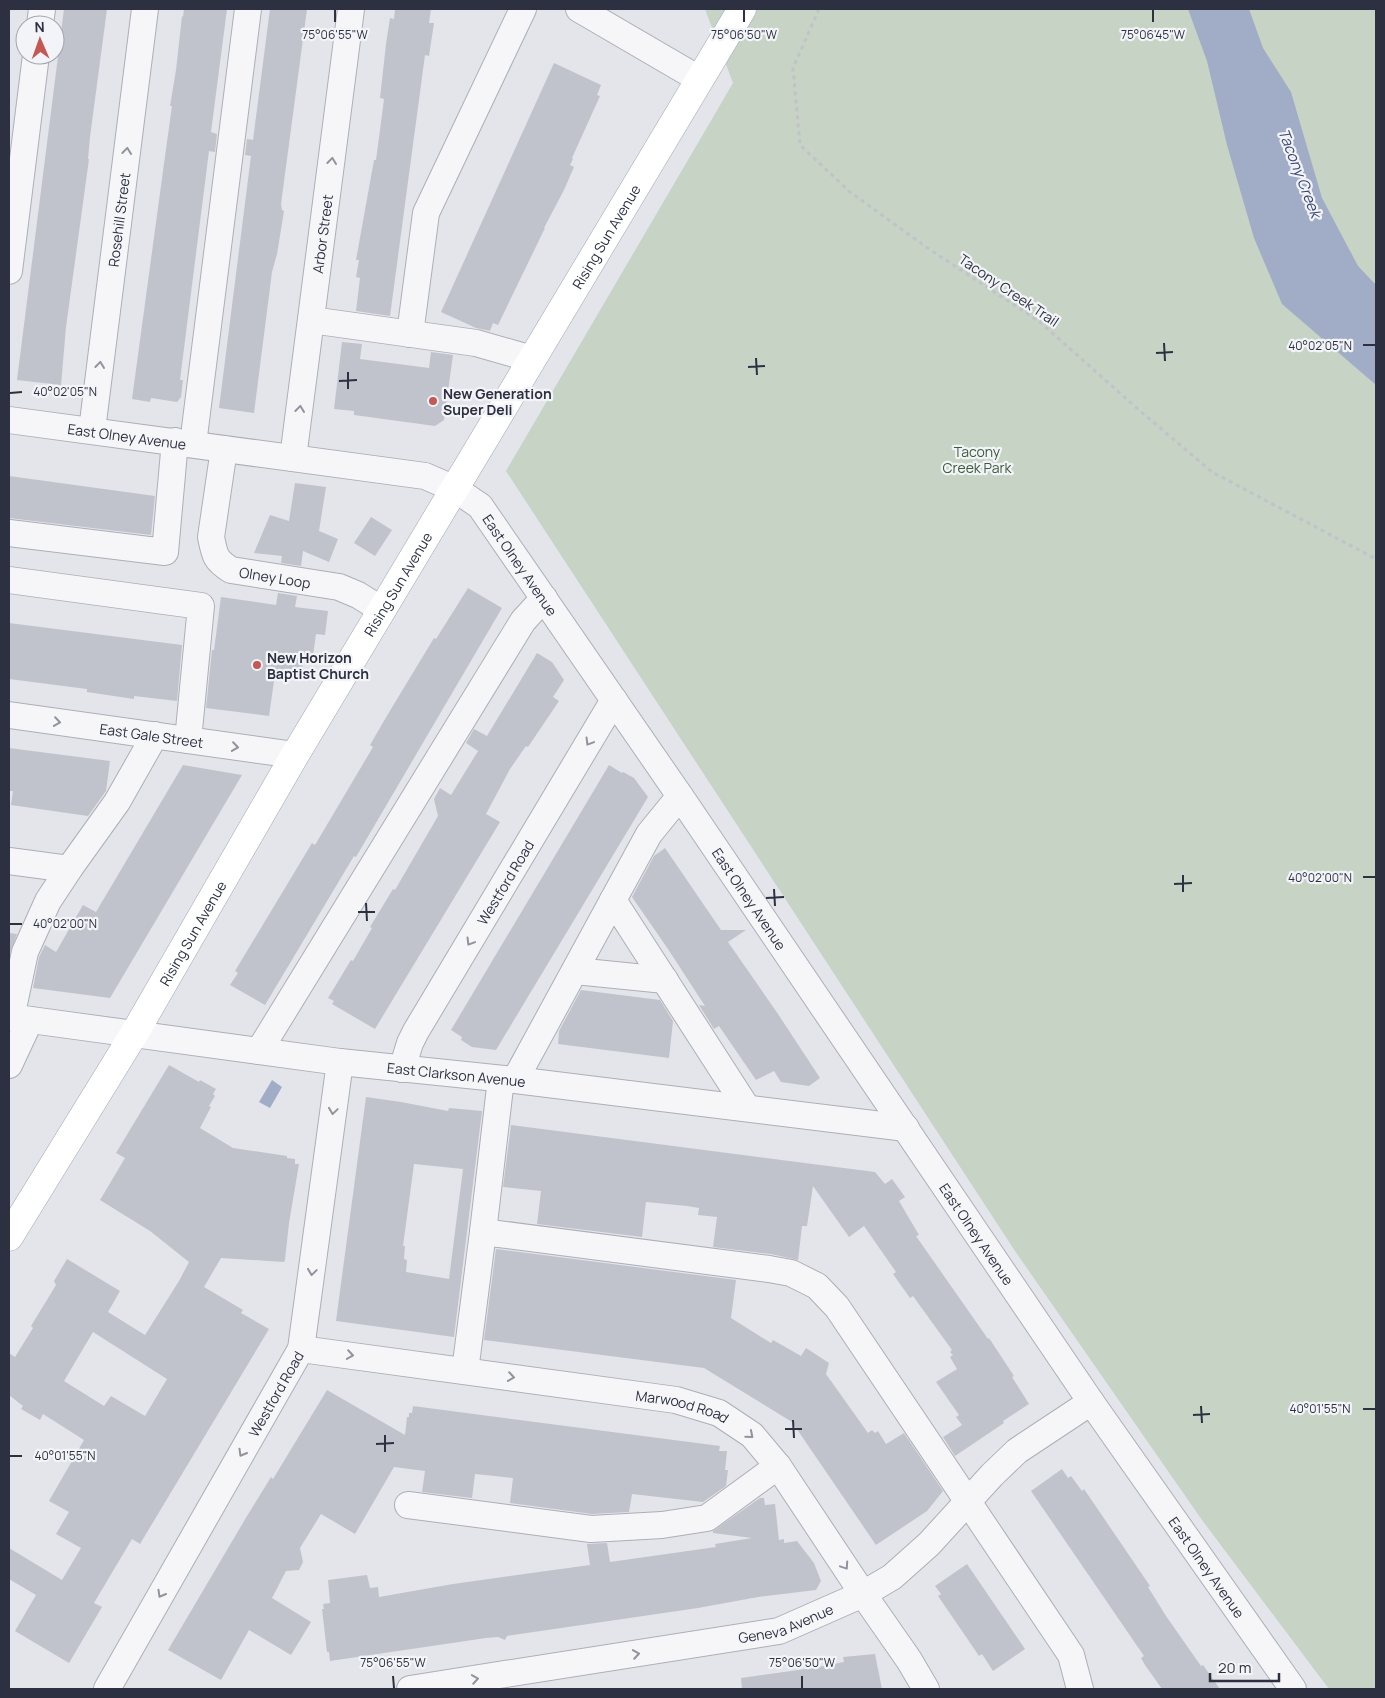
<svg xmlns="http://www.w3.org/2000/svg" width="1385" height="1698" font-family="Manrope,sans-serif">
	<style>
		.green { fill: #c6d3c5 }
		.water { fill: #a1acc7 }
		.building { fill: #c1c3cc; fill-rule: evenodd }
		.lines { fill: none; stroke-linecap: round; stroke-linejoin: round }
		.minor-casing { stroke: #acafb7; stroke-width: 28 }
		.major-casing { stroke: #a3a7b5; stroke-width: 29 }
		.path { stroke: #c1c3c9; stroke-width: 3; stroke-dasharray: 4 4; stroke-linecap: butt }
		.minor { stroke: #f6f6f9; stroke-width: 26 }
		.major { stroke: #fff; stroke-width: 28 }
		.oneway { stroke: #91939d }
		.ticks { fill: none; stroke: #2c3041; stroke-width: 2 }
		.poi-dot { fill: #c45854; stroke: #f3f4f7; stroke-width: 2 }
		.labels { text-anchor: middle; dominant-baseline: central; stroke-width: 4.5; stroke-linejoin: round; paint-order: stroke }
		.street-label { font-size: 14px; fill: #2c3041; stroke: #f3f4f7 }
		.poi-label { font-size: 14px; font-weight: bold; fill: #2c3041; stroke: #f3f4f7; text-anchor: start }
		.park-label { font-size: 14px; fill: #3b5b3b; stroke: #f3f4f7 }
		.water-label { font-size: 15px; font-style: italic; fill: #3a4872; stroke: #f3f4f7 }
		.ticks-label { font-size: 12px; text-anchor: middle; fill: #2c3041; stroke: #f3f4f7; stroke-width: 4.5; stroke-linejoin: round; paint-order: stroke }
	</style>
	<rect width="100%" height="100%" fill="#e3e5ea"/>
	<!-- green -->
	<path class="green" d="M705 9H1376V1689H1329L1202 1520 1015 1251 506 471 733 83Z"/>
	<!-- water -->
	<path class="water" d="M1188 9H1249L1263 48 1291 92 1322 198 1358 266 1376 285V385L1282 304 1254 238 1227 145 1207 61Z
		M272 1080 282 1087 270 1108 259 1102Z"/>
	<!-- building -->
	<path class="building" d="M64 9H107L90 137 88 159H89L66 327 61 385 17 380Z
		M184 9H227L211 132 217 134 215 152 209 151 180 380H183L181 397 177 402 151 398 150 402 132 399 166 149 172 106H170L176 70 182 16 183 17Z
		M270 9H307L281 204 282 210 284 211 277 254 272 272 254 413 219 408 251 156 245 155 247 139 253 140Z
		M395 9H431L429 23H434L429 56 425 55 390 316 356 311 360 278 356 277 359 260H356L374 160H376L380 130 384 99 380 98 386 44 390 18 394 19Z
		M554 63 601 85 597 95 600 96 572 158 573 159 570 165 574 167 564 190 544 228H545L498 325 493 323 490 331 476 328 441 312Z
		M342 342 362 344 360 359 429 368 431 352 453 355 444 420 435 426 354 415V411L334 409Z
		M9 476 155 496 151 535 9 518Z
		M295 483 326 487 319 531 338 539 329 562 303 551 301 566 281 563 282 556 254 553 270 515 289 521Z
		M371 517 392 530 375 556 354 543Z
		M468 588 502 608 356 857 354 856 265 1005 230 985 238 973 235 971 312 843 315 845 373 747 370 745 388 714 434 638 436 639Z
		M278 593 297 596 295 607 328 611 325 635 316 634 313 656 304 655 301 677 275 674 269 716 206 708 212 650H214L221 597 276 605Z
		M9 623 182 645 177 701 134 696V699L87 692V689L9 679Z
		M537 653 552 662 564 680 553 697 559 701 528 747 526 746 510 769 486 814 500 822 375 1029 332 1004 334 1001 328 998 351 960 353 961 372 928 370 927 393 889 395 890 438 816 434 799 440 788 451 795 478 751 466 743 474 729 487 736Z
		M9 748 110 761 106 791 88 816 11 805 13 791H9Z
		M183 765 242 775 110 998 33 988 39 957 45 945 56 952 83 905 96 912Z
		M609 765 622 773 623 772 634 778 648 797 496 1050 472 1047 461 1040 462 1037 451 1030Z
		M665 848 721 930H746L728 942 778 1014 820 1078 809 1086 781 1082 774 1071 756 1080 719 1026 714 1029 699 1005 705 1006 668 949 632 897 654 856Z
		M9 933 17 934 9 956Z
		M581 990 660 1000 673 1021 669 1058 558 1044 559 1031Z
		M169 1065 199 1082 200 1080 216 1089 213 1094 215 1096 209 1106 211 1107 200 1128 233 1148 287 1156V1158L295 1159V1164H299L289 1223 285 1260 284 1262 221 1258 204 1287 243 1310 241 1313 269 1329 140 1544 132 1539 94 1603 102 1607 69 1663 15 1631 36 1595 9 1579V1548L62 1580 81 1548 56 1534 69 1512 49 1501 84 1440 43 1414 40 1420 21 1409 23 1406 9 1395V1353L15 1357 33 1328 31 1326 56 1285 54 1281 67 1259 120 1291 108 1312 145 1335 179 1281 189 1262 150 1231 100 1200 125 1158 116 1153ZM93 1332 167 1379 145 1416 111 1396 104 1406 64 1381Z
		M366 1097 401 1102 448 1111 449 1108 482 1111 454 1337 336 1321ZM414 1164 463 1169 449 1279 406 1272 407 1260 404 1259 405 1246H403Z
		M511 1125 875 1172 885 1184 892 1179 905 1197 899 1201 919 1235 916 1236 988 1339 989 1338 1014 1376 1012 1377 1029 1404 1003 1421 1004 1423 955 1456 943 1437 962 1425 956 1417 959 1415 936 1382 957 1369 950 1357 953 1355 950 1352 952 1350 913 1296 910 1298 893 1274 896 1272 864 1226 849 1237 813 1186 807 1226H802L798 1260 771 1254 713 1247 717 1217 698 1215 699 1208 687 1206 646 1202 642 1237 537 1224 541 1191 503 1187Z
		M496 1249 736 1280 731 1318 771 1343 773 1340 801 1356 806 1348 829 1363 826 1374 868 1433 872 1430 875 1433 878 1431 886 1444 904 1433 943 1491 927 1511 876 1545 792 1422 704 1368 484 1340Z
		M327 1390 405 1435 407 1417H409V1413H412L413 1406 720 1446 719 1451H727L725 1470H728L726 1486 703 1502 632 1494 629 1512 592 1514 510 1503 513 1478 495 1476 475 1474 472 1498 422 1492 425 1471 394 1467 355 1534 321 1514 300 1548 303 1562 299 1570 286 1571 272 1598 311 1622 291 1655 249 1630 221 1680 168 1650 247 1516 271 1477 273 1479Z
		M1062 1469 1068 1478 1071 1476 1082 1491 1084 1489 1150 1586 1148 1587 1166 1616 1201 1666 1203 1665 1220 1689H1162L1145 1665 1141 1658 1144 1656 1031 1491Z
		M760 1498H764L765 1505 775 1504 779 1540 784 1539V1543L797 1541 814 1563 821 1581 816 1590 758 1597 698 1608 507 1636 505 1640 498 1637 486 1638 330 1661 329 1652H327L322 1609H324L323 1604 330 1603 328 1580 367 1575 370 1588 378 1587 379 1597 453 1584 590 1565 587 1544 607 1543 610 1562 716 1547 715 1544 752 1538 713 1533V1531Z
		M967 1564 1025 1649 993 1671 982 1654 979 1656 962 1631 938 1596 941 1594 935 1586Z
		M875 1654 882 1689H742L741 1678 813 1668 844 1662 843 1657Z"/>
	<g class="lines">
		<defs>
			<g id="minor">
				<path d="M579 9 699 79"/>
				<path d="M40 25 42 9"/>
				<path d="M9 271 36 55"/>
				<path d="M311 320 476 343 532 359"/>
				<path d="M410 334 426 213 523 9"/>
				<path id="s1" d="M9 420 425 476 455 489 480 506 680 796 1091 1402 1293 1689"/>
				<path id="s2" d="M92 430 145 9"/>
				<path d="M193 444 248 9"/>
				<path id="s3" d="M224 449 211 537C215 556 215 560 231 570L339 587 358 595 382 610"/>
				<path id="s4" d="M293 458 351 9"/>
				<path d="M9 533 165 552 175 441"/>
				<path d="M9 580 201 606 188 740"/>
				<path id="s5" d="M9 715 295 755"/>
				<path d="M9 861 69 869"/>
				<path d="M613 900 747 1108"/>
				<path d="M575 971 665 980"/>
				<path id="s6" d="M9 1017 340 1062 515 1080 906 1128"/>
				<path d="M11 1018 25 952 48 901 69 869 117 802 155 735"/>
				<path d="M259 1051 523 621 544 598"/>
				<path d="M9 1065 30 1020"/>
				<path id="s7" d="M402 1069 410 1043 416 1031 614 700"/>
				<path d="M515 1080 649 834 680 796"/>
				<path d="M483 1232 769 1269 791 1273 817 1286 837 1307 1071 1655 1080 1689"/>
				<path id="s8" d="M301 1349 676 1400 719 1413 752 1435 778 1466 863 1594 909 1660 926 1689"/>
				<path d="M465 1371 483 1232 501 1079"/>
				<path d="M408 1505 591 1529 662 1525 707 1518 778 1466"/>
				<path id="s9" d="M107 1689 301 1349 340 1062"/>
				<path id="s10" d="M410 1689 779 1631 863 1594 892 1577 929 1544 992 1475 1017 1451 1091 1402"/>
			</g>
			<g id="major">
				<path id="s11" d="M9 1237 134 1034 295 755 742 9"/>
			</g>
		</defs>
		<!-- minor casing -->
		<use href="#minor" class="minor-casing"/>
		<!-- major casing -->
		<use href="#major" class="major-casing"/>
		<!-- path -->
		<path class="path" d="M819 9 793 68 800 145 850 192 929 249 1040 322 1139 410 1212 472 1376 559"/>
		<!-- minor -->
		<use href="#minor" class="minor"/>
		<!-- major -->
		<use href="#major" class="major"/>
	</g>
	<!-- one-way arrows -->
	<defs><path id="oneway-chevron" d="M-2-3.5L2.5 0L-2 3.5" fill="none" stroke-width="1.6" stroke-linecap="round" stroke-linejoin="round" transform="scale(1.25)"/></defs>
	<g class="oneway">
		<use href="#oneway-chevron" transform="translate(127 151) rotate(-83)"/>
		<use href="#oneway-chevron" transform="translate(332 161) rotate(-83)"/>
		<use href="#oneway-chevron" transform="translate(100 365) rotate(-83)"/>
		<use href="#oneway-chevron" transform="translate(300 409) rotate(-83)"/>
		<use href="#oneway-chevron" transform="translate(57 722) rotate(8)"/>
		<use href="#oneway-chevron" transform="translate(589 742) rotate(121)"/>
		<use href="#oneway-chevron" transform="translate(235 747) rotate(8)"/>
		<use href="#oneway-chevron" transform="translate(470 942) rotate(121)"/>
		<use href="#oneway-chevron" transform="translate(333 1111) rotate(98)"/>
		<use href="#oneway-chevron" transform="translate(312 1272) rotate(98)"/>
		<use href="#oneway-chevron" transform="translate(350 1355) rotate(8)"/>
		<use href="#oneway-chevron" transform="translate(511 1377) rotate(8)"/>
		<use href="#oneway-chevron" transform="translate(750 1435) rotate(40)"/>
		<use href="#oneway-chevron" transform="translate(242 1453) rotate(120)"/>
		<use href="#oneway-chevron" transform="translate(845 1566) rotate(56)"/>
		<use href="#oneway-chevron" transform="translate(161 1594) rotate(120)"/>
		<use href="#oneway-chevron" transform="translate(636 1654) rotate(-9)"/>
		<use href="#oneway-chevron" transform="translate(475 1679) rotate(-9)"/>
	</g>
	<!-- ticks -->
	<path class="ticks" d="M335 10V22M744 10V22M1153 10V22M1164 343 1165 361M1363 345H1375M1156 353 1173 352M756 358 757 375M748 367 765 366M348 372V389M339 381 357 380M10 393 22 392M1183 875V892M1363 877H1375M1174 884 1192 883M774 889 775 906M766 898 784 897M366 903 367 921M358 912H375M10 924H22M1201 1406 1202 1423M1363 1409H1375M1193 1415 1210 1414M793 1420 794 1438M785 1429H802M385 1435V1452M376 1444 394 1443M10 1456H22M393 1676 394 1688M802 1676V1688"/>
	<!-- markers -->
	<g class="poi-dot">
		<circle cx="433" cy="401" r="5"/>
		<circle cx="257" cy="665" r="5"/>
	</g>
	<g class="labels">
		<!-- street labels -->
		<g class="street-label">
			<text stroke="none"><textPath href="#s2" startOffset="212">Rosehill Street</textPath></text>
			<text stroke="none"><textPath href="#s4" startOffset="226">Arbor Street</textPath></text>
			<text stroke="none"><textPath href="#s11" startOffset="1165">Rising Sun Avenue</textPath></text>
			<text transform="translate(1009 290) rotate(34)">Tacony Creek Trail</text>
			<text stroke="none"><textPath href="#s1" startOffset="119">East Olney Avenue</textPath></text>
			<text stroke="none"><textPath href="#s1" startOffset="554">East Olney Avenue</textPath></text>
			<text stroke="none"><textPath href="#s3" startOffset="174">Olney Loop</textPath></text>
			<text stroke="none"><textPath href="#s11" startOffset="760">Rising Sun Avenue</textPath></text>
			<text stroke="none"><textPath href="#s5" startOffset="144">East Gale Street</textPath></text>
			<text stroke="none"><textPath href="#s7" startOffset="214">Westford Road</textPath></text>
			<text stroke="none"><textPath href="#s1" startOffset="959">East Olney Avenue</textPath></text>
			<text stroke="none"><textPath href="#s11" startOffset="355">Rising Sun Avenue</textPath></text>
			<text stroke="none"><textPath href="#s6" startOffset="451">East Clarkson Avenue</textPath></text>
			<text stroke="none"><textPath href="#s1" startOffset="1364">East Olney Avenue</textPath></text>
			<text stroke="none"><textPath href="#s9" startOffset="340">Westford Road</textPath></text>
			<text stroke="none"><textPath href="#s8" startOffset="386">Marwood Road</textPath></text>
			<text stroke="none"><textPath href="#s1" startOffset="1769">East Olney Avenue</textPath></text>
			<text stroke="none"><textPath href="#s10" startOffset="382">Geneva Avenue</textPath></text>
		</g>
		<!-- poi labels -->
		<g class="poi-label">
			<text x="443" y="393">New Generation<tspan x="443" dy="16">Super Deli</tspan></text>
			<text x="267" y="657">New Horizon<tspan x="267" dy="16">Baptist Church</tspan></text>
		</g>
		<!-- park labels -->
		<g class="park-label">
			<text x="977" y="451">Tacony<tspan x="977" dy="16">Creek Park</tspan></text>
		</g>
		<!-- water labels -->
		<g class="water-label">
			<text transform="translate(1300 173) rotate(69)">Tacony Creek</text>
		</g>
	</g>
	<g class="ticks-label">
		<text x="335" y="39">75°06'55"W</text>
		<text x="744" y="39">75°06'50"W</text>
		<text x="1153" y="39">75°06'45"W</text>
		<text x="1320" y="350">40°02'05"N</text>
		<text x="65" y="396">40°02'05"N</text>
		<text x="1320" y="882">40°02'00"N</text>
		<text x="65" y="928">40°02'00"N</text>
		<text x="1320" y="1413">40°01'55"N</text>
		<text x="65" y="1460">40°01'55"N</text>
		<text x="393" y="1667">75°06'55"W</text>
		<text x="802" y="1667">75°06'50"W</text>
	</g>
	<!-- border -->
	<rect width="1385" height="1698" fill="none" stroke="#2c3041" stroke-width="20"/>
	<!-- north arrow -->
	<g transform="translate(40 40) rotate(358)"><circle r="24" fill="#f3f4f7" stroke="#a3a6ae"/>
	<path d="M0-4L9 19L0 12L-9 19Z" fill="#c45854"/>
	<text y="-8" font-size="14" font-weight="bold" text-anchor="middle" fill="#2c3041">N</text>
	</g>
	<!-- scale -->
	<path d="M1210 1673v8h69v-8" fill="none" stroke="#2c3041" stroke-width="2.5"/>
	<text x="1218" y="1673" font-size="15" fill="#2c3041" stroke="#f3f4f7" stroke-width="4" paint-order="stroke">20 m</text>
</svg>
